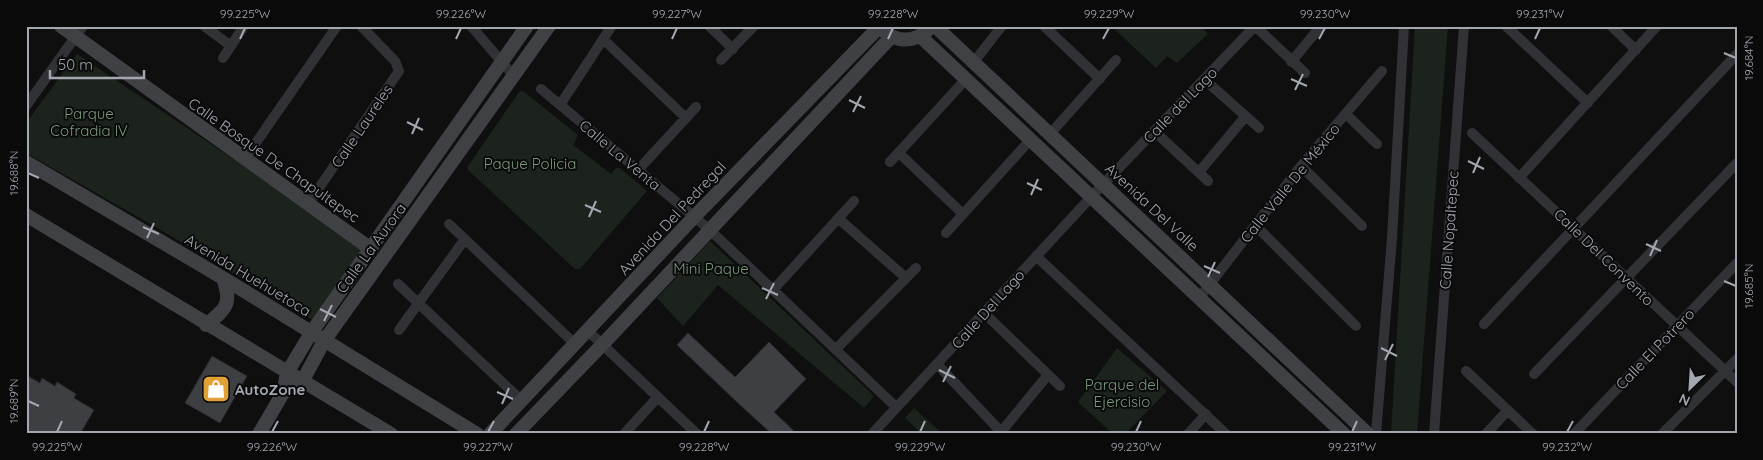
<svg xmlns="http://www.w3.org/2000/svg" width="1763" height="460" font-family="Quicksand,sans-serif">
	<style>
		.green { fill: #1c231d }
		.building { fill: #3e3f43; stroke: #292a2c }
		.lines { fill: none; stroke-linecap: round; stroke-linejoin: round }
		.street { stroke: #313235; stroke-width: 10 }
		.secondary { stroke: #3f4145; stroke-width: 14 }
		.ticks { fill: none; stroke: #a2a7b0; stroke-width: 2 }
		.labels { text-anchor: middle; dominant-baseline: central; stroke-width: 4; stroke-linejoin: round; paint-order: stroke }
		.street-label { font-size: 15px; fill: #a2a7b0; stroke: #0a0a0b }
		.park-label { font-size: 15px; fill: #7a9a7b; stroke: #0a0a0b }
		.poi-label { font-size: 15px; font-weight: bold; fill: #a2a7b0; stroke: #0a0a0b; text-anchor: start }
		.neatline { fill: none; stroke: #a2a7b0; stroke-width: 2 }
		.ticks-label { font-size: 12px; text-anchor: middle; fill: #a2a7b0 }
	</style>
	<rect width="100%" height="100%" fill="#0f0f10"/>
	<!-- green -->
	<path class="green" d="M1111 26H1200L1208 34 1177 63 1167 56 1156 68Z
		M1415 26H1448L1417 434H1391Z
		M77 54 366 248 314 321 166 233 26 153V123Z
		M523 91 578 135 573 145 611 174 616 168H620L647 191 580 269H575L468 170V166L519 92Z
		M710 241 874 396 864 408 718 285 683 326 657 298Z
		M1117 348 1167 391 1125 434H1113L1078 402Z
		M914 408 943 434H922L905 418Z"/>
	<!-- building -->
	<path class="building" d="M688 333 735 377 769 342 806 379 774 412 797 434H772L739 404 677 345Z
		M212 356 247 376 220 423 185 403Z
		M26 375 40 383 42 378 55 386 57 382 76 394 74 398 94 410 80 434H26Z"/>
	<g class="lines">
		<!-- street -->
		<path class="street" d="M204 26 231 46
			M471 26 514 76
			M709 26 733 49
			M1044 26 1100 79
			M1255 26 1305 73
			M1506 26 1588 103
			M1611 26 1636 50
			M603 39 686 118
			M223 58 244 26
			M721 60 754 26
			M1291 62 1321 26
			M973 63 1002 26
			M1205 80 1259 128
			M541 89 710 230 896 407
			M560 105 611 27
			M26 106 83 26
			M1346 114 1377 144
			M1154 131 1208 181
			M1472 133 1737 382
			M1050 134 1116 60
			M899 153 963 214
			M244 160 337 26
			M890 162 966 79
			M1301 166 1362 226
			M638 170 696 107
			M1199 172 1245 117
			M1519 178 1657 26
			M308 204 399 71 395 61 361 26
			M839 219 906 278
			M449 224 575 344
			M1255 225 1356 326
			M946 233 1031 139
			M1036 256 1226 434
			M398 284 522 401
			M773 290 854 201
			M1200 297 1301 166 1382 71
			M983 312 1060 386
			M1484 324 1737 54
			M399 330 465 239
			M588 331 697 434
			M837 348 916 268
			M937 364 1003 434
			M1466 371 1533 434
			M1534 374 1737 163
			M1001 432 1047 376
			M624 434 658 397
			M872 434 1092 196 1255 26
			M1188 434 1206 414
			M1376 434 1392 238 1404 26
			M1434 434 1464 26
			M1486 434 1508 410
			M1574 434 1737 263
			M1662 434 1737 359"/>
		<!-- secondary -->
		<path class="secondary" d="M61 26 371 249
			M935 26 1368 434
			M884 31C898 43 913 42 927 31
			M920 36 1344 434
			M26 162 223 278 477 434
			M26 215 391 434
			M206 325C227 308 232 304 223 278
			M283 393 302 382 324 341 549 26
			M259 434 283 393 287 373 311 333 527 26
			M490 434 694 217 879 27
			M516 434 602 345 891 37"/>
	</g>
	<!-- ticks -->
	<path class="ticks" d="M240 39 245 28M456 39 461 28M672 39 677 28M888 39 893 28M1103 39 1109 28M1319 39 1325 28M1535 39 1540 28M1724 53 1736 58M1291 79 1307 86M1295 90 1303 74M849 100 865 108M853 112 861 96M407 122 423 130M412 134 419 118M1468 161 1484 169M28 173 39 178M1473 173 1480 157M1027 183 1042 190M1031 195 1038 179M585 205 601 212M589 217 596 201M143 227 159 234M147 238 154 223M1646 244 1661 251M1650 256 1657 240M1204 266 1220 273M1208 277 1215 262M1724 281 1736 286M762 288 778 295M766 299 774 283M320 309 336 317M324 321 332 305M1381 348 1397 356M1385 360 1393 344M939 370 955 378M943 382 951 366M497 392 513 399M28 401 39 406M502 404 509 388M57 432 62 421M272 432 278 421M488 432 494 421M704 432 709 421M920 432 925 421M1136 432 1141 421M1352 432 1357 421M1567 432 1573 421"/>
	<!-- icons -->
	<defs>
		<symbol id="shop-square" viewBox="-11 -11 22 22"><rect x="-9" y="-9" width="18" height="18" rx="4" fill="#e1a137" stroke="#0a0a0b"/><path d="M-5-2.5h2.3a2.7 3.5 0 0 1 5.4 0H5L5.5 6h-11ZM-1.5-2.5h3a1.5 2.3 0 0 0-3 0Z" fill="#fff"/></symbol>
	</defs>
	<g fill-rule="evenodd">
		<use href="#shop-square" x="200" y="373" width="32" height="32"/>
	</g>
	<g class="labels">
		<!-- street labels -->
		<g class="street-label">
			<text transform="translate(1180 105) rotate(-46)">Calle del Lago</text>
			<text transform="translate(362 126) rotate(-56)">Calle Laureles</text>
			<text transform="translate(620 155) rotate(40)">Calle La Venta</text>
			<text transform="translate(274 160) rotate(35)">Calle Bosque De Chapultepec</text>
			<text transform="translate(1290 183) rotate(-51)">Calle Valle De México</text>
			<text transform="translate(1152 207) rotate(43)">Avenida Del Valle</text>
			<text transform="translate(672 218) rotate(-47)">Avenida Del Pedregal</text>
			<text transform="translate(1449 230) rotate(-86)">Calle Nopaltepec</text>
			<text transform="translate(371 248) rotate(-54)">Calle La Aurora</text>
			<text transform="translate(1604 257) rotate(44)">Calle Del Convento</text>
			<text transform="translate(248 275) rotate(31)">Avenida Huehuetoca</text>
			<text transform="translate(988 309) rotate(-48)">Calle Del Lago</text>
			<text transform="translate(1655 349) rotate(-46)">Calle El Potrero</text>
		</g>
		<!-- park labels -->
		<g class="park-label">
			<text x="89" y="113">Parque<tspan x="89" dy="17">Cofradia lV</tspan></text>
			<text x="530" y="163">Paque Policia</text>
			<text x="711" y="268">Mini Paque</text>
			<text x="1122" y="384">Parque del<tspan x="1122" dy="17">Ejercisio</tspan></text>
		</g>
		<!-- poi labels -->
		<g class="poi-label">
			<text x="235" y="389">AutoZone</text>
		</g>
	</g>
	<!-- border -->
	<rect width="1763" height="460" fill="none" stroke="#0a0a0b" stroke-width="55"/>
	<!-- north arrow -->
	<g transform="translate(1690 388) rotate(205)" stroke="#0a0a0b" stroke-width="4" paint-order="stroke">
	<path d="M0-4L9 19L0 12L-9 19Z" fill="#a2a7b0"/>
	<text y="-8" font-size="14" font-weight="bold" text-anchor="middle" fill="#a2a7b0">N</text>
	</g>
	<!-- scale -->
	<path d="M50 70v8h94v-8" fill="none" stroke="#a2a7b0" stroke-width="2.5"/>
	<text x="58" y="70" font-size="15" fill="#a2a7b0" stroke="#0a0a0b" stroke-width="4" paint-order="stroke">50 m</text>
	<rect x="28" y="28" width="1708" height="404" class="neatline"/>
	<g class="ticks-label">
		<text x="245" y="18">99.225°W</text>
		<text x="461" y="18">99.226°W</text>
		<text x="677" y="18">99.227°W</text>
		<text x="893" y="18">99.228°W</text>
		<text x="1109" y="18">99.229°W</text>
		<text x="1325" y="18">99.230°W</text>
		<text x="1540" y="18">99.231°W</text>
		<text transform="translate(1749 58) rotate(-90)" y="4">19.684°N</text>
		<text transform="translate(14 173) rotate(-90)" y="4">19.688°N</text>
		<text transform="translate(1749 286) rotate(-90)" y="4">19.685°N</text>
		<text transform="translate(14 401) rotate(-90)" y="4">19.689°N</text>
		<text x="57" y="451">99.225°W</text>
		<text x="272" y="451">99.226°W</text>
		<text x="488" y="451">99.227°W</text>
		<text x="704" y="451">99.228°W</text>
		<text x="920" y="451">99.229°W</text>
		<text x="1136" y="451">99.230°W</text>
		<text x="1352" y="451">99.231°W</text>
		<text x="1567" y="451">99.232°W</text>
	</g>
</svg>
